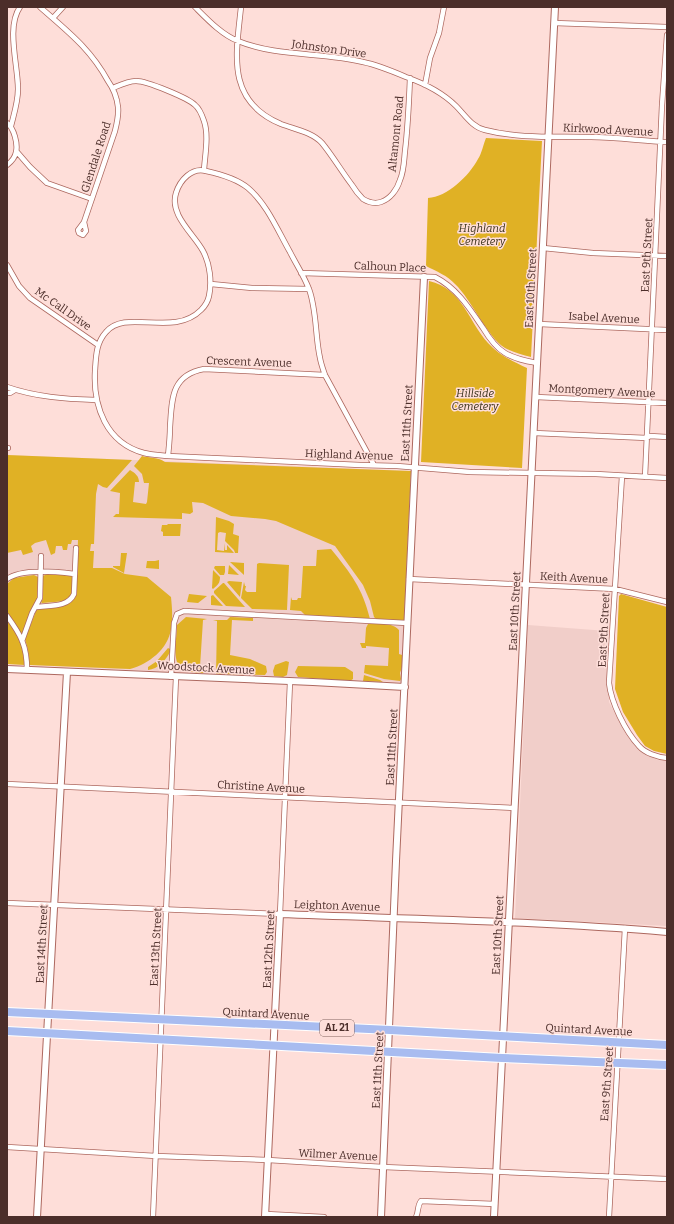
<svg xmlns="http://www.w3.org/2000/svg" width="674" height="1224" font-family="Bitter,serif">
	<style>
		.built { fill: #f1cec9 }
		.green { fill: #e0b125 }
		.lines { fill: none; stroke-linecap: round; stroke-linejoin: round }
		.minor-casing { stroke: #ad685f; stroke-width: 6 }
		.tertiary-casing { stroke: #ad685f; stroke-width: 8 }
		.trunk-casing { stroke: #fff; stroke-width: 10 }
		.minor { stroke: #fff; stroke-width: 4.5 }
		.tertiary { stroke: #fff; stroke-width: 6 }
		.trunk { stroke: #a8bcf0; stroke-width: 8 }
		.labels { text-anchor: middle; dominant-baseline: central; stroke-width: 3; stroke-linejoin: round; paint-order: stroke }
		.shield { fill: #feded9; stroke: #81635e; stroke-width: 1 }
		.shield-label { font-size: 10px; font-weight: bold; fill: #4c2e2a }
		.street-label { font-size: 11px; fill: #4c2e2a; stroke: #feded9 }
		.park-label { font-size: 11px; font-style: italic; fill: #3b321b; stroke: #feded9 }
	</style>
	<rect width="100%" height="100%" fill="#feded9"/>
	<!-- built -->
	<path class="built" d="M7 455 411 471 401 682 7 664Z
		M528 625 607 631 609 702 618 719 636 744 647 755 658 760 667 761V926L515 918Z"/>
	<!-- green -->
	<path class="green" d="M486 138 542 141 531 357C522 355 513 352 505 348 488 338 471 299 455 284 448 276 436 271 426 266L428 198C447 197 469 176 478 159 482 153 483 145 486 138Z
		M429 281C463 289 468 321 488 343 499 355 512 361 527 368L522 468 421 462Z
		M7 455 132 460 107 488 103 487 98 484 96 494 94 544H91L90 551H94L93 568H112L125 574 147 577 171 597C172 607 173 618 171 629 168 649 149 664 130 669L29 665 28 650 25 639 36 611 38 609C50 608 70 609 76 596L78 540H72L71 544H68L67 550H63L62 546H56L55 553 51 555 46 540 35 543 31 546 33 552 23 555 21 550 7 553Z
		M142 456C149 458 159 457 165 462L411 471 404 620H377L374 617 370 601 363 585 335 546 276 521 265 519 231 516 203 503 192 502 193 512 190 514 182 513V519L113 517 116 514H119L120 493 110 491 130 470C135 473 139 476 139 482H135L133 502 146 504 147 502 149 483H144L142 474 134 466Z
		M216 517 229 521 234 524 233 534 239 536 238 553H235L234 550 225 541 226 533 220 532 218 533 217 550 224 551 225 543V550H227V545L234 553 215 552Z
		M168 524H181L180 536H163V532L161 531 162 525H167Z
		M331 549C351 574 362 587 370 619L306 616 301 611 290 610 291 597 292 600H297L298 598H301L303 566H316L317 550Z
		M121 553H127L124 573 113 567V566H120Z
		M159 560V569L146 568 147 561H155Z
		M230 562 244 563V575Z
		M259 563 289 565 287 610 252 609 241 598 244 582 245 586H246L245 590 247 592H256L257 564Z
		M229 565 239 575 228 574Z
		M215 566H225V572L224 575H220L214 568Z
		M213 570 220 577C220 583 218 585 213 589L212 588Z
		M47 574 70 575 72 576V594L66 601 42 603 41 602 43 599V576Z
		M34 575 38 577 37 600 22 636 7 612V584L14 578Z
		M229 581 242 582 240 597 227 582Z
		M223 583H224L245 607 226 606 214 593V591Z
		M189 594 207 596 198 603 187 602Z
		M621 594 667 607V754L654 751 645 746 637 735 623 712 615 689 619 596Z
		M213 595 223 606 211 605V596Z
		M186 617 207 619 203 620 200 667 205 669 204 672 203 673 182 671C171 658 177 640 177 625Z
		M230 617 253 618V621L232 620 230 655 250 659 266 666 267 672 265 675 216 674 217 621 213 620H227Z
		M7 620C17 634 25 647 25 665L7 664Z
		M368 624C378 624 392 622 399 630V654L402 655V667L400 673 401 679 400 681 384 679 364 673 365 665 388 666 389 648 366 646V648H362L360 643H365L366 628Z
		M168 648 170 649V652C166 660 158 669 148 670V667L157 661Z
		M286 661 289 662 287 675 283 677 274 676 273 671 275 665Z
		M298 666 345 667 353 672V679L350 681 298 677 295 672Z
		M364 675 380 680 383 682 363 681Z"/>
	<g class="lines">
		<defs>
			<path id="minor" d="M40 7C67 31 90 48 108 81 113 88 117 98 118 107 119 115 117 123 115 131L84 222
				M195 7C207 19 222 35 238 41 277 57 322 52 363 62 378 65 392 71 406 77 423 83 443 93 456 106 465 115 472 127 485 130 520 139 556 136 591 137 617 137 642 141 667 142
				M241 7C236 55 226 101 281 124 294 129 312 132 322 143 332 155 342 172 352 185 355 190 359 195 363 199 368 202 375 204 381 202 390 199 397 190 400 180 404 171 404 160 405 151 408 126 409 102 410 78
				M53 18 63 7
				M554 23 667 27
				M425 85 430 58 439 33 444 7
				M113 88C120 85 128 81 136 81 147 81 188 98 195 105 200 109 202 115 204 121 209 135 205 155 204 170
				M7 123C14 128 18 144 16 152 15 158 11 162 7 165
				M11 126C14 114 18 102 18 89 18 65 6 27 20 7
				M17 152 30 167 47 183 92 199
				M84 222 86 231 83 235 79 233 78 230Z
				M543 248 593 253 667 256
				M7 265 19 286 30 298 98 345
				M301 273 435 277C457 288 470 309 483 328 489 338 495 347 505 353 515 359 526 361 537 363
				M211 284 252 288 309 289
				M539 324 667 330
				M7 387C36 397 65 399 96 400
				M7 393H10L15 390
				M536 397 667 403
				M534 433 647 438 650 436 667 437
				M7 448H8
				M168 456C169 446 170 437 170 427 172 399 171 375 204 369L325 375
				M374 465 325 375C323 369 321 364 320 358 315 336 317 311 309 289 304 276 296 264 290 252 278 231 267 204 248 188 237 179 220 174 206 171 192 167 180 180 176 193 169 215 194 234 203 251 210 264 212 282 209 296 208 301 205 306 201 310 173 338 126 308 106 332 96 343 96 356 95 371 93 406 106 443 144 453 152 455 160 455 168 456L360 465 397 466 470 472 596 474 667 478
				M622 476 609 683C611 702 625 731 639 746 645 753 657 757 667 758
				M645 477 662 105 667 35
				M7 579C22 568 57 572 75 574
				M409 579 615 589 667 602
				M36 607C48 605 68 608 74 594L76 548
				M7 616C21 635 27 646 27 670
				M22 641 32 613 40 598 41 556
				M171 677 174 623 177 614 184 611 407 623
				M7 784 515 808
				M7 903 280 914 290 682
				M7 1147 156 1156 268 1160 383 1167 667 1179
				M266 1214 324 1217
				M153 1217 176 677
				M416 1217C419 1211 417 1206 421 1201L495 1204
				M609 1217 625 928"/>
			<path id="tertiary" d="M7 669 313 682 405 687
				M37 1217 67 672
				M265 1217 280 914C409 919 539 921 667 932
				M381 1217 396 861 424 277
				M494 1217 555 7"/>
			<path id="trunk" d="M7 1012 390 1030 667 1045
				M7 1031 502 1058 667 1065"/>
		</defs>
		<!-- minor casing -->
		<use href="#minor" class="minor-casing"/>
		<!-- tertiary casing -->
		<use href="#tertiary" class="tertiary-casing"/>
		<!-- trunk casing -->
		<use href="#trunk" class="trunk-casing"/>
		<!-- minor -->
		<use href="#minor" class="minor"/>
		<!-- tertiary -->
		<use href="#tertiary" class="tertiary"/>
		<!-- trunk -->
		<use href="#trunk" class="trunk"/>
	</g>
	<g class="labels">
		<!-- shield labels -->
		<rect class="shield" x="320" y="1020" width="34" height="16" rx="3"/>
		<g class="shield-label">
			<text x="337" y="1028">AL 21</text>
		</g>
		<!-- street labels -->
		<g class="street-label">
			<text transform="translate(329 49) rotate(8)">Johnston Drive</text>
			<text transform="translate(608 130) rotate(3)">Kirkwood Avenue</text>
			<text transform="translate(396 134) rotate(-84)">Altamont Road</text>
			<text transform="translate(96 157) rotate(-72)">Glendale Road</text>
			<text transform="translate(647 255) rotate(-87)">East 9th Street</text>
			<text transform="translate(390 267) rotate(2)">Calhoun Place</text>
			<text transform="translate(531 288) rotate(-87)">East 10th Street</text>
			<text transform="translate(63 309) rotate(35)">Mc Call Drive</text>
			<text transform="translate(604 318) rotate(3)">Isabel Avenue</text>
			<text transform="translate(249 362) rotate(2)">Crescent Avenue</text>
			<text transform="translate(602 391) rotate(3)">Montgomery Avenue</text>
			<text transform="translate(407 423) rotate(-87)">East 11th Street</text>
			<text transform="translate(349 455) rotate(2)">Highland Avenue</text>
			<text transform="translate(574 578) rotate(3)">Keith Avenue</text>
			<text transform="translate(515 611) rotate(-87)">East 10th Street</text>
			<text transform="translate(604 630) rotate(-87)">East 9th Street</text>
			<text transform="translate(206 668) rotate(3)">Woodstock Avenue</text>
			<text transform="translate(392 747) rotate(-87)">East 11th Street</text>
			<text transform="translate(261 787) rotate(3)">Christine Avenue</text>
			<text transform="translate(337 906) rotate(2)">Leighton Avenue</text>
			<text transform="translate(498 935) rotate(-87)">East 10th Street</text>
			<text transform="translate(42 944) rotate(-87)">East 14th Street</text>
			<text transform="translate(156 947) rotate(-87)">East 13th Street</text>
			<text transform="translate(269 949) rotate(-87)">East 12th Street</text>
			<text transform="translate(266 1014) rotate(3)">Quintard Avenue</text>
			<text transform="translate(589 1030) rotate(3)">Quintard Avenue</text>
			<text transform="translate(378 1070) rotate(-87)">East 11th Street</text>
			<text transform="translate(607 1084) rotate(-86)">East 9th Street</text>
			<text transform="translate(338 1155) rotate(3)">Wilmer Avenue</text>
		</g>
		<!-- park labels -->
		<g class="park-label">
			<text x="482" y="228">Highland<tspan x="482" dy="13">Cemetery</tspan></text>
			<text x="475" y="393">Hillside<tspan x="475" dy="13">Cemetery</tspan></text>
		</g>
	</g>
	<!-- border -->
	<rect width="674" height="1224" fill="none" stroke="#4c2e2a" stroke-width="16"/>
</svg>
